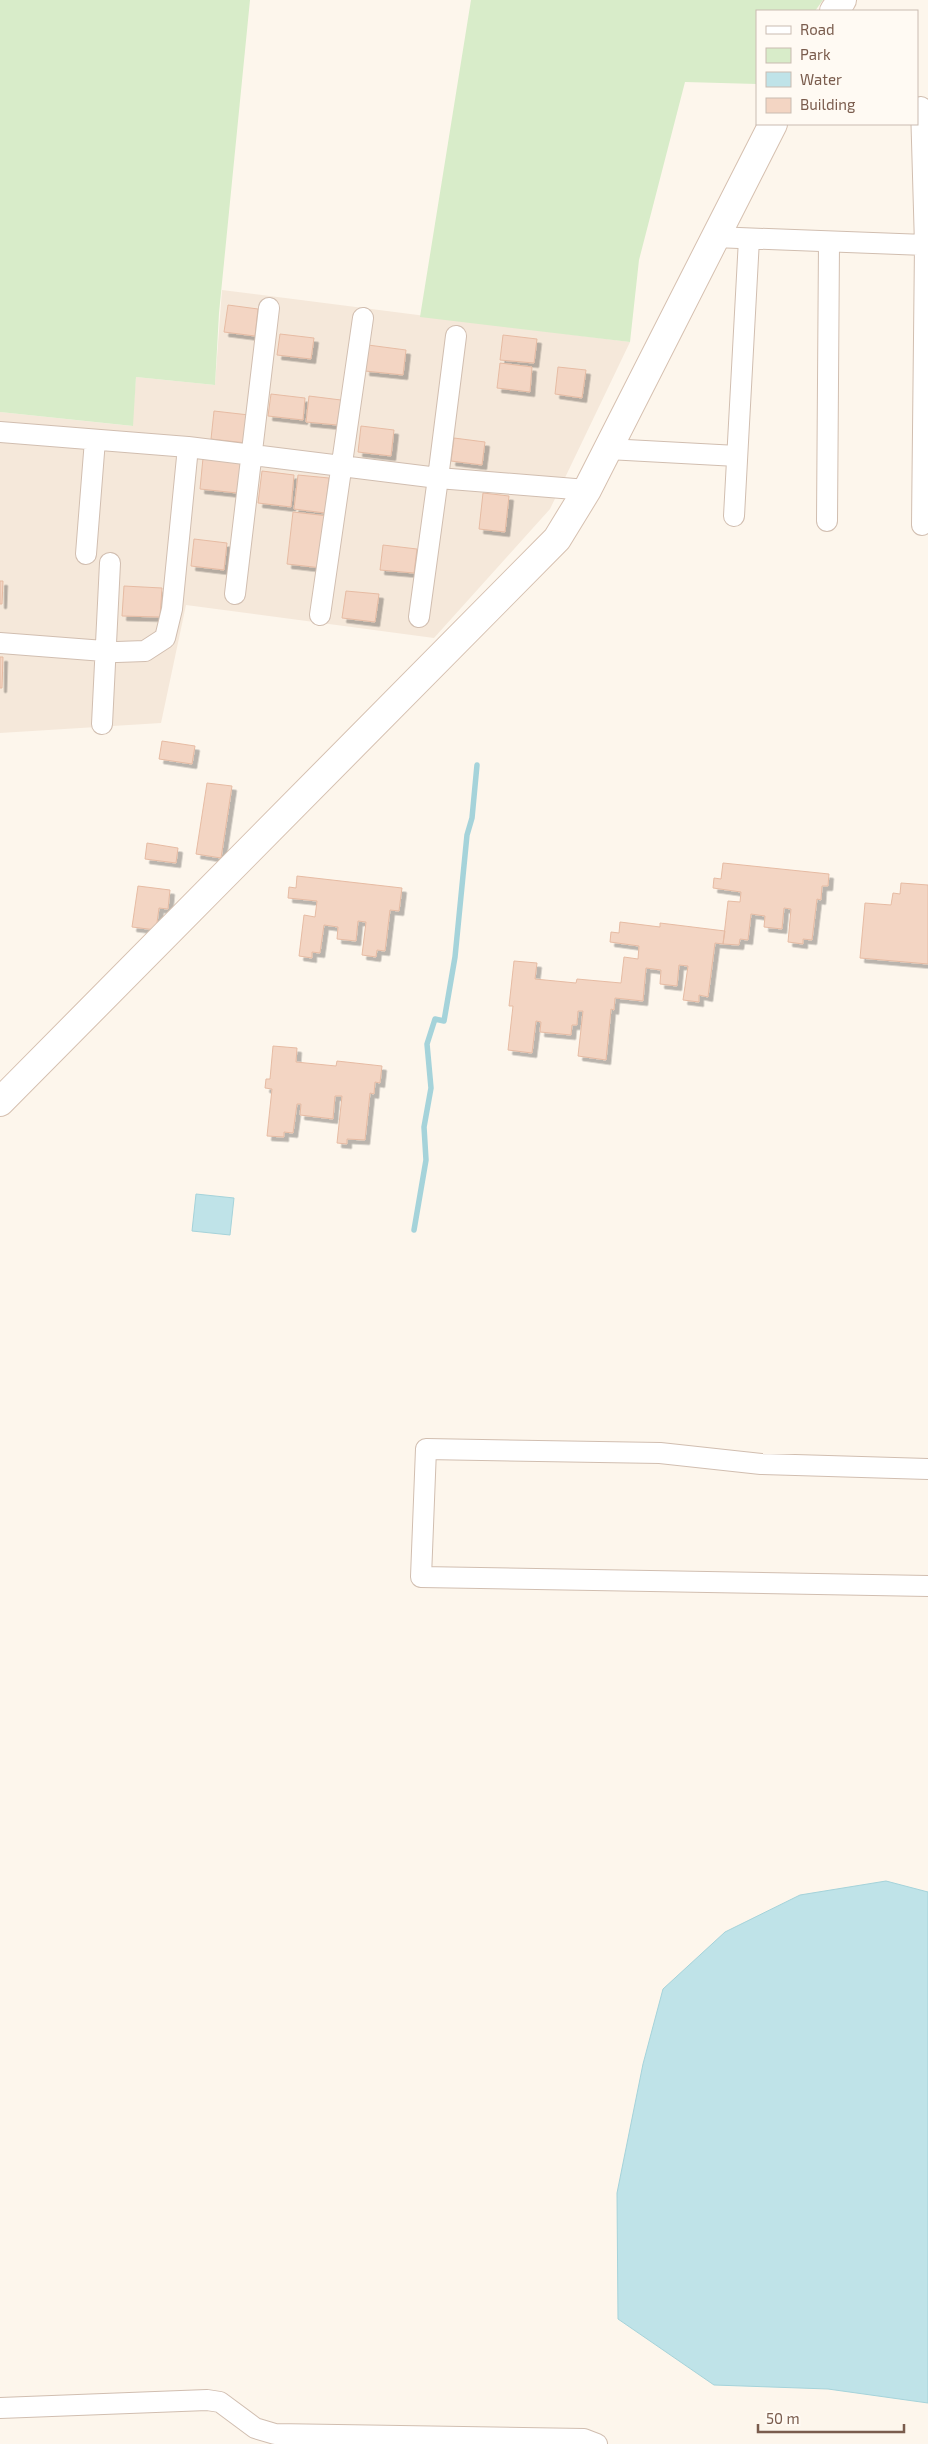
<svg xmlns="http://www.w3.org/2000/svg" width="928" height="2444" font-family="'Exo 2',sans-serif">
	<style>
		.residential { fill: #f5e8da }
		.green { fill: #d8ecc9 }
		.water { fill: #bfe3e8; stroke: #a5d3da }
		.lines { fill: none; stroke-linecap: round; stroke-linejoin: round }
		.stream { stroke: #a5d3da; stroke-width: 5.5 }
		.building { fill: #f3d5c3; stroke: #e6bba3; filter: url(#shadow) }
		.street-casing { stroke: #d1beb0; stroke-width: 22 }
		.secondary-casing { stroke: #d6c0b0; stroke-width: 30 }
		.street { stroke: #fff; stroke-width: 20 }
		.secondary { stroke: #fff; stroke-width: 28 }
	</style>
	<defs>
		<filter id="shadow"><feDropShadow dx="4.5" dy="4.5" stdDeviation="0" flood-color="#0004"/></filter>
	</defs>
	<rect width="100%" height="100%" fill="#fdf6ec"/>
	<!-- residential -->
	<path class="residential" d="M222 290 630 342 550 509 434 638 186 605 161 723 0 733V412L132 426 136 377 215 385Z"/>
	<!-- green -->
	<path class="green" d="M0 0H250L219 313 215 385 136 377 133 426 0 412Z
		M471 0H823L815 11H757V84L685 82 639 260 630 342 420 317Z"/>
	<!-- water -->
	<path class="water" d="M196 1194 234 1198 230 1235 192 1231Z
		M886 1881 928 1892V2403L828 2389 714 2385 618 2319 617 2193 643 2064 663 1989 725 1932 800 1895Z"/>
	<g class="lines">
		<!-- stream -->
		<path class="stream" d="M414 1230 426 1160 424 1127 431 1088 427 1044 435 1019 444 1021 455 957 467 835 472 818 477 765"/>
	</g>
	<!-- building -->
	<path class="building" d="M228 305 258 309 255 336 224 332Z
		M280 334 314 338 311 359 277 355Z
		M503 335 537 339 534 363 500 360Z
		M368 345 406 350 403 375 365 371Z
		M500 363 532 367 530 392 497 388Z
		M558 367 586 370 582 398 555 394Z
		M271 394 305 398 303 420 268 416Z
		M309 396 341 400 337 425 306 422Z
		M214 411 249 415 246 443 211 439Z
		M361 426 394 430 391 456 358 452Z
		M454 438 485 442 482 465 451 461Z
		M203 458 241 462 237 493 200 489Z
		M262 471 294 475 291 507 258 503Z
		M298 475 329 478 325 513 294 509Z
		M483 493 509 496 505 532 479 529Z
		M293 512 328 516 322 568 287 564Z
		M194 539 227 543 224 570 191 566Z
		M383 545 417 549 414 573 380 570Z
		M0 581H3L2 604H0Z
		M124 586 162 588 160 617 122 616Z
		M346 591 379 594 375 622 342 618Z
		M0 657H3L2 688H0Z
		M162 741 195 746 192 764 159 759Z
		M207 783 232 786 221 858 196 854Z
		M147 843 178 848 176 863 145 859Z
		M723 863 829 874 828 886H822L821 900 817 899 812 940 803 939V944L788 942 791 909 784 908 782 929 764 927 765 916 751 914 748 940 740 939 739 945 723 944 728 901 740 902 741 892 713 888 714 878 721 879Z
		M297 876 402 888 399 911 390 910 385 951 377 950 376 957 362 955 366 922 358 921 356 941 337 939 338 927 324 925 320 953 312 952V958L299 956 304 915 315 917 317 901 288 898 289 887 296 888Z
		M901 883 928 885V964L860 958 865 903 891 905 893 893 900 894Z
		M138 886 170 890 168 909 159 908 156 930 132 927Z
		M620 922 660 927V923L725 931 723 944 715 943 708 997 699 995V1002L683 1000 688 966 679 965 677 986 660 984 661 970 646 968 643 1001 615 998 614 1010 611 1009 606 1060 578 1056 583 1011H578L577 1025H572L571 1035 540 1032 541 1022 536 1021 532 1053 508 1050 513 1006H509L514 961 537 963 535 979 576 983 577 979 621 983 624 957 638 959 639 946 610 942 611 932 619 933Z
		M273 1046 297 1048 296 1062 336 1066 337 1061 382 1066 380 1083 375 1082 374 1094 370 1093 365 1140 347 1139V1144L337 1143 342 1096H335L333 1119 300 1115 301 1104H297L293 1133 284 1132V1137L267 1136 272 1089 265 1088 266 1079H270Z"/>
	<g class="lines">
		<defs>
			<path id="street" d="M921 107 925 245 922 525
				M714 237 925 245
				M0 432 188 447
				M608 449 737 456
				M734 516 749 239
				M827 521 829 243
				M86 554 95 440
				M235 594 269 308
				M320 615 363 318
				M419 617 438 478 587 490
				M0 643 117 652 145 651 165 638 172 609 188 447 438 478 456 336
				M102 724 110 563
				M928 1469 761 1464 660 1453 426 1449 421 1577 928 1586
				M0 2408 207 2400 220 2402 255 2428 275 2434 584 2439 597 2444"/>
			<path id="secondary" d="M834 11 842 0
				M0 1102 557 539 587 490 773 124"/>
		</defs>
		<!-- street casing -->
		<use href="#street" class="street-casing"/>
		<!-- secondary casing -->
		<use href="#secondary" class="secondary-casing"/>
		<!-- street -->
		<use href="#street" class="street"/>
		<!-- secondary -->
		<use href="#secondary" class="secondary"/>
	</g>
	<!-- legend -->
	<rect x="756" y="10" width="162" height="115" fill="#fffaf3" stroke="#cabbb1"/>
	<rect x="766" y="26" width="25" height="8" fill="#ffffff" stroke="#cabbb1"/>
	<text x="800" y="35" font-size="15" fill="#7a5c4d">Road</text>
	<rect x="766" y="48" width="25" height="15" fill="#d8ecc9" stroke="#cabbb1"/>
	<text x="800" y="60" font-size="15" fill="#7a5c4d">Park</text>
	<rect x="766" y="72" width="25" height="15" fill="#bfe3e8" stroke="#cabbb1"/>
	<text x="800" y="85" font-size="15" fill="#7a5c4d">Water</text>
	<rect x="766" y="98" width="25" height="15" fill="#f3d5c3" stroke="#cabbb1"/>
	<text x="800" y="110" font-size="15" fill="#7a5c4d">Building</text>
	<!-- scale -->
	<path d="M758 2424v8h146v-8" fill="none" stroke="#7a5c4d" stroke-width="2.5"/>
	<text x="766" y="2424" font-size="15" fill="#7a5c4d" stroke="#fffaf3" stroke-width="4" paint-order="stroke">50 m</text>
</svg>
